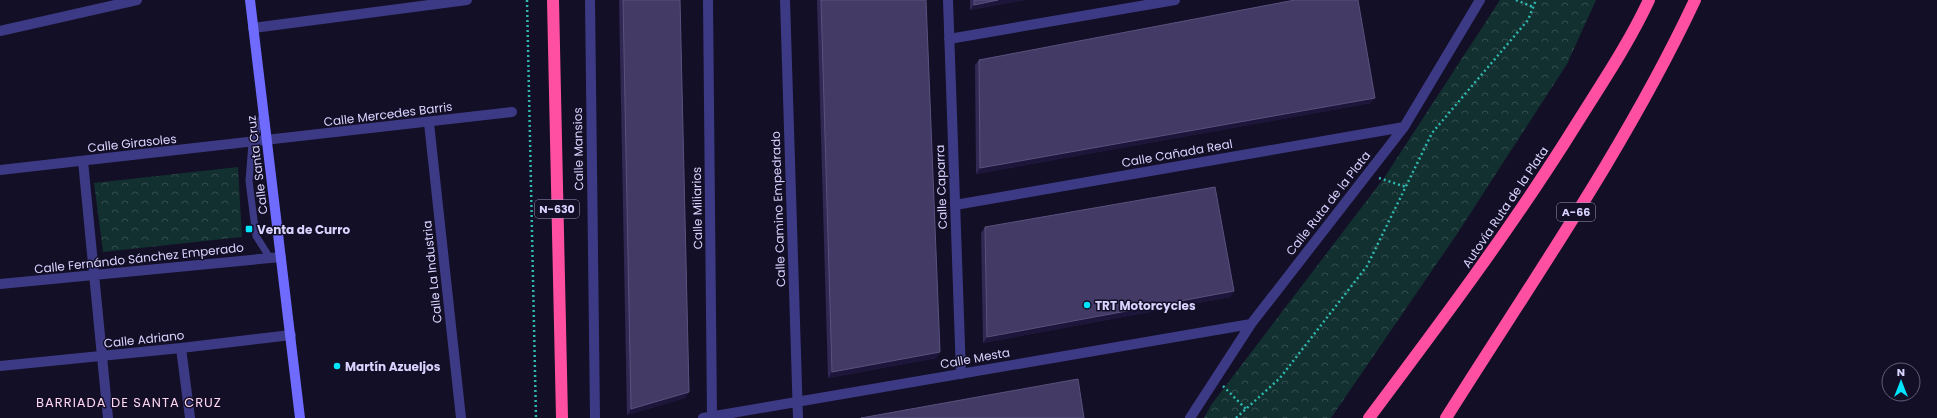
<svg xmlns="http://www.w3.org/2000/svg" width="1937" height="418" font-family="Poppins,sans-serif">
	<style>
		.forest { fill: url(#forest-crowns) }
		.lines { fill: none; stroke-linecap: round; stroke-linejoin: round }
		.path { stroke: #2fb8b0; stroke-width: 2.5; stroke-dasharray: 2 3; stroke-linecap: butt }
		.lane { stroke: #3d3a85; stroke-width: 7 }
		.street { stroke: #3d3a85; stroke-width: 10 }
		.secondary { stroke: #6f6bff; stroke-width: 10 }
		.highway { stroke: #ff4fa3; stroke-width: 12 }
		.wall { fill: #312854 }
		.shaded-wall { fill: #1d163a }
		.building { fill: #433a66; stroke: #5a527e }
		.poi-dot { fill: #00e5ff; stroke: #130f26; stroke-width: 1.5 }
		.labels { text-anchor: middle; dominant-baseline: central; stroke-width: 3; stroke-linejoin: round; paint-order: stroke }
		.shield { fill: #130f26; stroke: #9e99be; stroke-width: 1 }
		.shield-label { font-size: 11px; font-weight: bold; fill: #d9d4ff }
		.street-label { font-size: 12px; fill: #d9d4ff; stroke: #130f26 }
		.poi-label { font-size: 12px; font-weight: bold; fill: #d9d4ff; stroke: #130f26; text-anchor: start }
		.neighbourhood-label { font-size: 13px; letter-spacing: 1px; fill: #ffd6f0; stroke: #130f26 }
	</style>
	<defs>
		<pattern id="forest-crowns" width="20" height="18" patternUnits="userSpaceOnUse"><rect width="20" height="18" fill="#12302f"/><path d="M2 6a3 3 0 1 1 6 0M12 15a3 3 0 1 1 6 0" fill="none" stroke="#344d4e"/></pattern>
	</defs>
	<rect width="100%" height="100%" fill="#130f26"/>
	<!-- forest -->
	<path class="forest" d="M1500 0H1596L1567 64 1457 234 1331 418H1204L1211 405 1384 178Z
		M238 167 242 237 103 252 94 183Z"/>
	<g class="lines">
		<!-- path -->
		<path class="path" d="M527 0 536 418
			M1516 0 1533 7
			M1379 178 1406 187
			M1223 386 1246 409
			M1236 418 1280 378 1367 266 1432 133 1528 20 1536 0"/>
		<!-- lane -->
		<path class="lane" d="M263 114 252 143 249 181 256 236 270 258"/>
		<!-- street -->
		<path class="street" d="M590 0 595 418
			M708 0 712 417
			M785 0 798 418
			M948 0 961 374
			M253 28 467 0
			M0 31 137 0
			M949 39 1175 0
			M429 123 461 418
			M83 161 108 418
			M0 170 512 112
			M955 205 1404 127
			M0 284 281 257
			M181 348 190 418
			M0 366 181 348 291 335
			M703 418 1251 324
			M1190 418 1251 324 1404 127 1480 0"/>
		<!-- secondary -->
		<path class="secondary" d="M250 0 300 418"/>
		<!-- highway -->
		<path class="highway" d="M553 0 562 418
			M1369 418C1441 322 1513 226 1577 123 1602 83 1629 43 1649 0
			M1446 418C1532 281 1626 147 1695 0"/>
	</g>
	<!-- wall -->
	<path class="wall" d="M619 0H680L689 392 685 398 627 415Z
		M817 0H926L940 352 936 358 828 378Z
		M970 0H1024L970 10Z
		M979 60 1371 103 976 174 975 65Z
		M985 227 1234 291 1230 297 983 343 981 233Z"/>
	<!-- shaded-wall -->
	<path class="shaded-wall" d="M998 0H1024L970 10 974 5Z
		M1375 98 1371 103 976 174 980 168Z
		M1234 291 1230 297 983 343 987 337Z
		M940 352 936 358 828 378 832 372Z
		M689 392 685 398 627 415 631 409Z"/>
	<!-- building -->
	<path class="building" d="M623 0H680L689 392 631 409Z
		M821 0H926L940 352 832 372Z
		M974 0H998L974 5Z
		M1295 0H1358L1375 98 980 168 979 60Z
		M1215 187 1234 291 987 337 985 227Z
		M1078 379 1084 418H861Z"/>
	<!-- markers -->
	<g class="poi-dot">
		<rect x="245" y="225" width="8" height="8" rx="2"/>
		<circle cx="1087" cy="305" r="4"/>
		<circle cx="337" cy="366" r="4"/>
	</g>
	<g class="labels">
		<!-- shield labels -->
		<g class="shield">
			<rect x="535" y="200" width="44" height="18" rx="3"/>
			<rect x="1557" y="203" width="38" height="18" rx="3"/>
		</g>
		<g class="shield-label">
			<text x="557" y="209">N-630</text>
			<text x="1576" y="212">A-66</text>
		</g>
		<!-- street labels -->
		<g class="street-label">
			<text transform="translate(388 114) rotate(-7)">Calle Mercedes Barris</text>
			<text transform="translate(132 143) rotate(-6)">Calle Girasoles</text>
			<text transform="translate(578 149) rotate(-91)">Calle Mansios</text>
			<text transform="translate(1177 153) rotate(-10)">Calle Cañada Real</text>
			<text transform="translate(257 165) rotate(-97)">Calle Santa Cruz</text>
			<text transform="translate(941 187) rotate(-92)">Calle Caparra</text>
			<text transform="translate(1328 203) rotate(-52)">Calle Ruta de la Plata</text>
			<text transform="translate(1505 207) rotate(-56)">Autovía Ruta de la Plata</text>
			<text transform="translate(697 208) rotate(-91)">Calle Miliarios</text>
			<text transform="translate(778 209) rotate(-92)">Calle Camino Empedrado</text>
			<text transform="translate(139 258) rotate(-6)">Calle Fernándo Sánchez Emperado</text>
			<text transform="translate(432 272) rotate(-96)">Calle La Industria</text>
			<text transform="translate(144 339) rotate(-6)">Calle Adriano</text>
			<text transform="translate(975 358) rotate(-10)">Calle Mesta</text>
		</g>
		<!-- poi labels -->
		<g class="poi-label">
			<text x="257" y="229">Venta de Curro</text>
			<text x="1095" y="305">TRT Motorcycles</text>
			<text x="345" y="366">Martín Azueljos</text>
		</g>
		<!-- neighbourhood labels -->
		<g class="neighbourhood-label">
			<text x="129" y="402">BARRIADA DE SANTA CRUZ</text>
		</g>
	</g>
	<!-- north arrow -->
	<g transform="translate(1901 382)"><circle r="19" fill="#130f26" stroke="#625e7d"/>
	<path d="M0-3L7 15L0 10L-7 15Z" fill="#00e5ff"/>
	<text y="-6" font-size="11" font-weight="bold" text-anchor="middle" fill="#d9d4ff">N</text>
	</g>
</svg>
